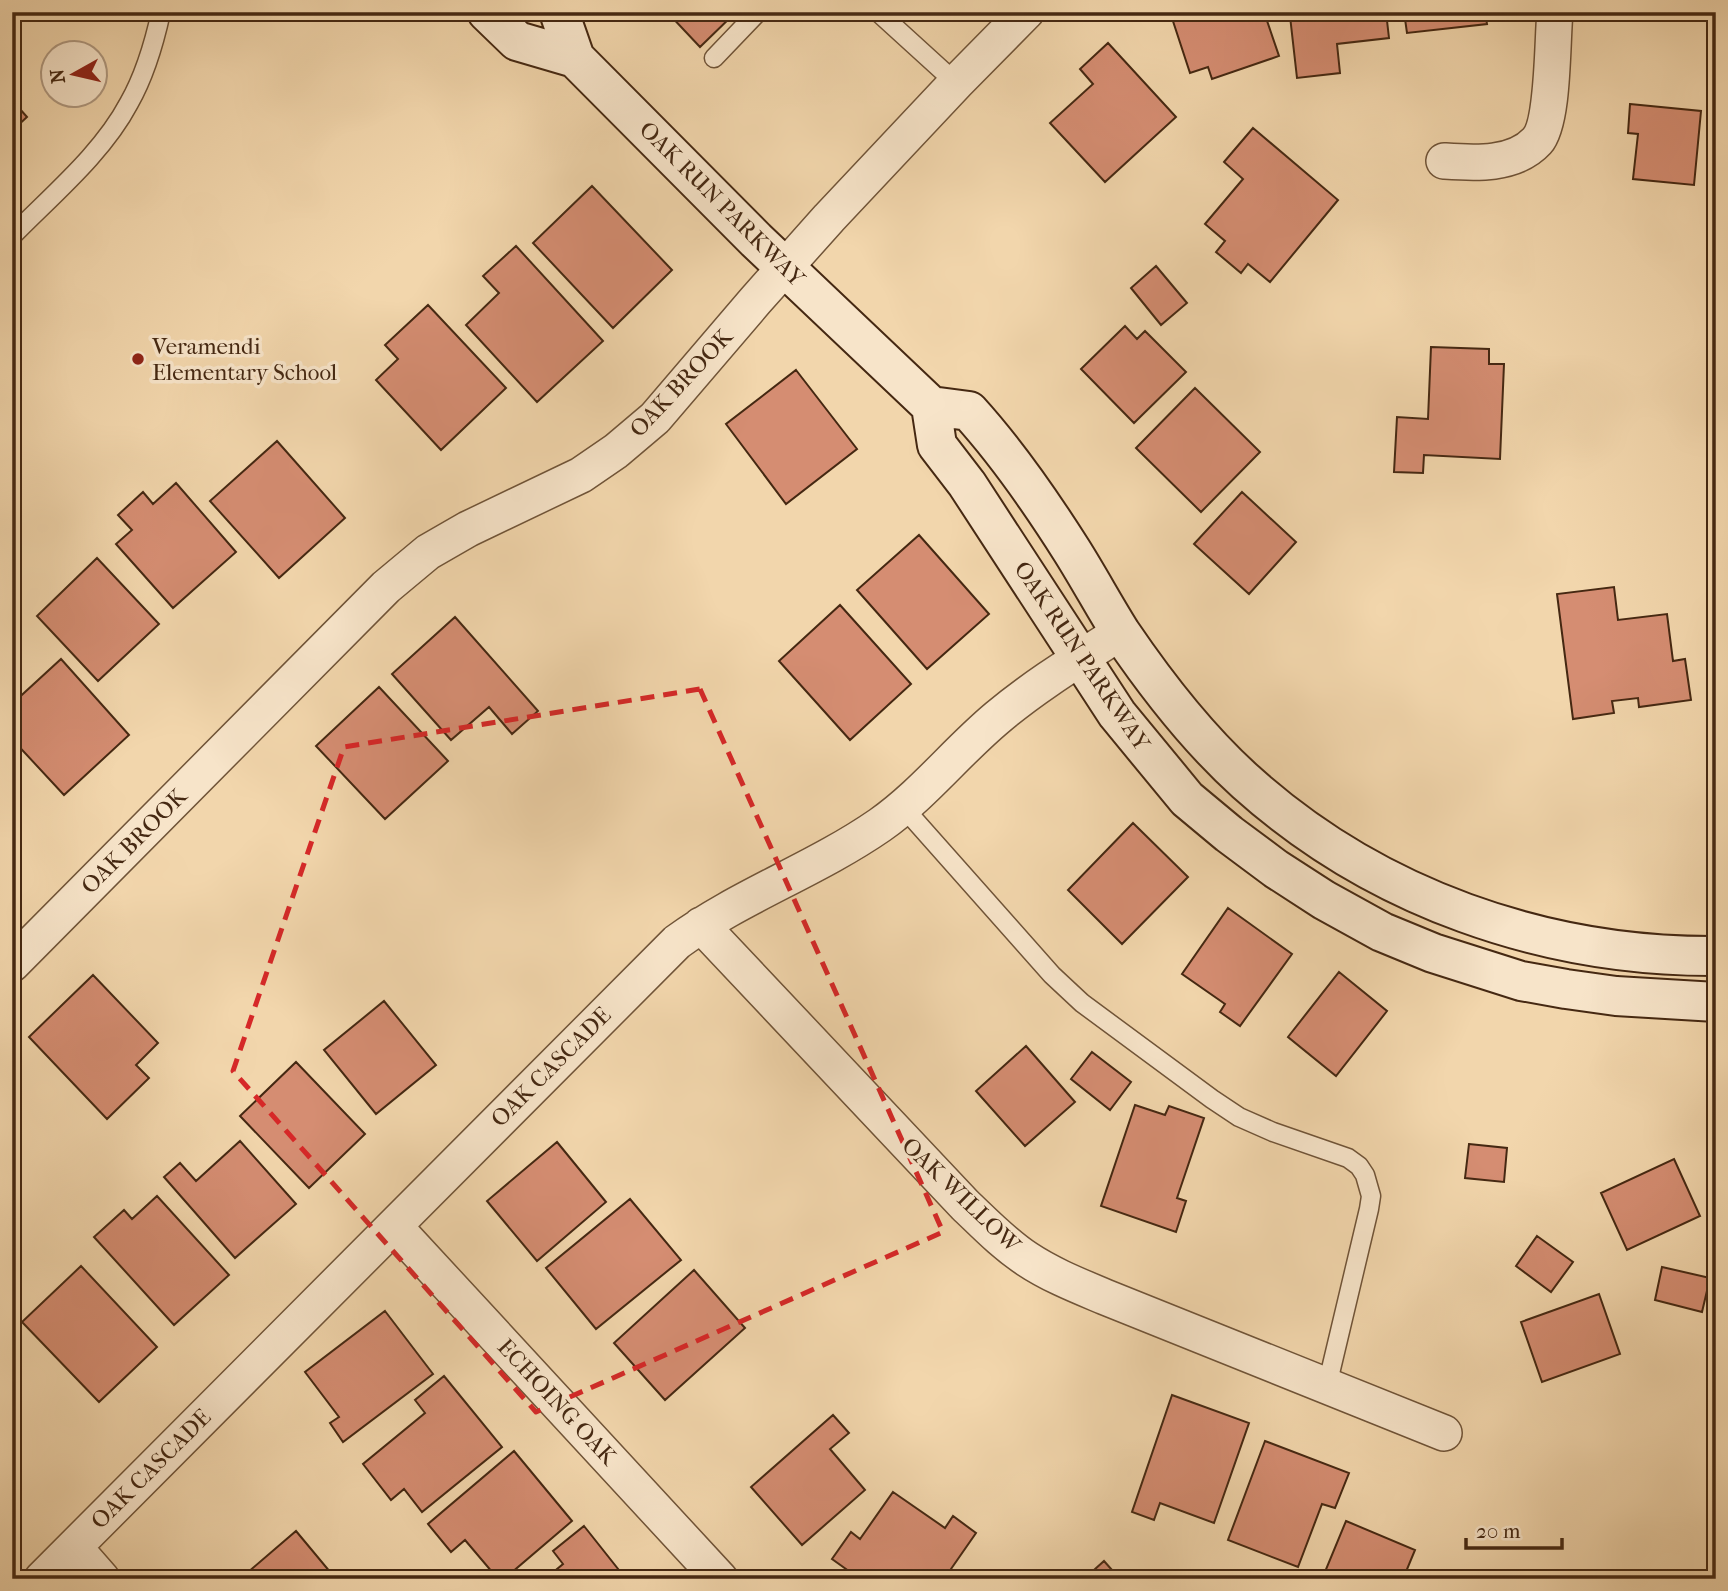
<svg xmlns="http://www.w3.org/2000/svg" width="1728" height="1591" font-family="'IM FELL French Canon',serif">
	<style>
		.building { fill: #d58d72; stroke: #452812; stroke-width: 2 }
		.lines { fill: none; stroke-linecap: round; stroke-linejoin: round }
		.lane-casing { stroke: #705438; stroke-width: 21 }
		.street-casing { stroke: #705438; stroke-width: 38 }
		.secondary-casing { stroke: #452812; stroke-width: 42 }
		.lane { stroke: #f7e4c9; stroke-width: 18 }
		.street { stroke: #f7e4c9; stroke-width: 35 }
		.secondary { stroke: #f7e4c9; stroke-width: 38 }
		.marked { fill: none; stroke: #d62828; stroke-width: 5; stroke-dasharray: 14 9; stroke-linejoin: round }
		.poi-dot { fill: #8f2418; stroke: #f7e4c9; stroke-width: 2.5 }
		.labels { text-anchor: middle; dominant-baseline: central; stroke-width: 7; stroke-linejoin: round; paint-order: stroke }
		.street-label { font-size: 23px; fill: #452812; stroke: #f7e4c9 }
		.poi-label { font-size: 23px; fill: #452812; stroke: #f7e4c9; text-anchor: start }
	</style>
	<rect width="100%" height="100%" fill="#f2d6ac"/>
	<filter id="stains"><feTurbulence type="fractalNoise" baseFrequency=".00286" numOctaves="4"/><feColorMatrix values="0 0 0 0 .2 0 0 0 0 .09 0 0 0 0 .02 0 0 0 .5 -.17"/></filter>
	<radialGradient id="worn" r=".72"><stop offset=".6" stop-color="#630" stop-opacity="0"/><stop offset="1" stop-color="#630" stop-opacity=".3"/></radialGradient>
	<!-- building -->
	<path class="building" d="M667 12H736L700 47Z
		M1170 12H1264L1279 56 1212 79 1208 67 1190 73Z
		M1314 12H1386L1389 38 1337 44 1340 73 1297 78 1290 16Z
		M1404 12H1485L1487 24 1407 33Z
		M1108 43 1176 117 1105 182 1050 123 1093 84 1080 69Z
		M12 100 27 117 12 131Z
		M1630 104 1701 111 1694 185 1633 179 1638 134 1628 133Z
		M1253 128 1338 200 1270 282 1248 264 1241 273 1216 252 1225 241 1205 224 1243 179 1224 162Z
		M592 186 672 270 613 328 533 243Z
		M516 246 603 341 537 402 466 325 499 293 483 276Z
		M1156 266 1187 303 1161 325 1131 288Z
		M428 305 506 388 441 450 376 380 398 359 385 345Z
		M1125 326 1137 339 1145 331 1186 372 1134 423 1081 369Z
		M1431 347 1489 349V364H1504L1500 459 1424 455 1423 473 1394 472 1397 417 1428 419Z
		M796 370 857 449 786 504 726 424Z
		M1195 388 1260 452 1201 512 1136 448Z
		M277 441 345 518 279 578 210 501Z
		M176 483 236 552 173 608 116 544 132 530 118 515 143 492 153 504Z
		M1242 492 1296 542 1249 594 1194 544Z
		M919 535 989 614 927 669 857 590Z
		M97 558 159 624 98 681 37 616Z
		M1614 587 1618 620 1667 614 1673 661 1685 659 1691 700 1639 707 1638 698 1612 701 1614 713 1573 719 1557 594Z
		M840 605 911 684 850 740 779 661Z
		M455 617 538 711 512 734 489 707 451 740 392 674Z
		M61 659 129 735 64 795 12 739V704Z
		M379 687 448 761 385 819 316 746Z
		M1133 823 1188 877 1122 944 1068 890Z
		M1228 908 1292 954 1240 1026 1220 1012 1225 1004 1182 974Z
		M1339 972 1387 1011 1336 1076 1288 1037Z
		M93 975 158 1043 136 1065 149 1078 107 1119 29 1037Z
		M384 1001 436 1065 376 1114 324 1050Z
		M1026 1046 1075 1102 1025 1146 976 1091Z
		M1092 1052 1131 1082 1110 1110 1071 1079Z
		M296 1062 365 1134 309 1188 240 1116Z
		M1135 1105 1165 1115 1169 1106 1204 1118 1177 1198 1186 1201 1176 1232 1101 1206Z
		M240 1141 296 1204 235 1258 164 1177 180 1163 196 1181Z
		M557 1142 606 1202 537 1261 487 1201Z
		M1469 1144 1507 1148 1504 1182 1465 1178Z
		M1674 1159 1700 1216 1627 1250 1601 1193Z
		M157 1196 229 1275 174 1325 94 1237 124 1210 132 1219Z
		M630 1199 681 1260 596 1329 546 1268Z
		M1537 1236 1573 1262 1551 1292 1516 1266Z
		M81 1266 157 1347 99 1402 22 1322Z
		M1662 1267 1710 1278 1702 1312 1655 1300Z
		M694 1270 745 1328 665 1400 614 1343Z
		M1599 1294 1620 1354 1542 1382 1521 1322Z
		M385 1311 433 1374 343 1442 330 1423 339 1417 305 1372Z
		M444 1376 502 1447 422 1512 404 1489 391 1500 363 1464 425 1413 415 1400Z
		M1172 1395 1249 1423 1214 1523 1160 1503 1154 1520 1132 1512Z
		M833 1415 849 1433 830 1449 865 1490 802 1545 751 1487Z
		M1265 1441 1349 1473 1335 1508 1322 1504 1298 1567 1228 1540Z
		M514 1451 572 1521 504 1579H498L465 1540 451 1552 428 1524Z
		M893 1492 945 1528 953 1516 976 1533 944 1579H860L832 1559 851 1532 860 1539Z
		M1346 1521 1415 1550 1403 1579H1322Z
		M584 1526 626 1579H545L563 1564 553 1551Z
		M296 1531 336 1579H240Z
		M1104 1561 1120 1579H1084Z"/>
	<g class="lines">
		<defs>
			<path id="lane" d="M878 12 956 83
				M714 58 758 12
				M12 236C52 195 102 154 129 103 145 75 154 44 161 12
				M903 807 1052 975 1082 1003 1212 1099 1239 1117 1273 1132 1348 1158 1359 1166 1365 1175 1371 1196 1369 1209 1327 1386"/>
			<path id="street" d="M1444 161C1474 163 1514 166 1537 141 1554 122 1552 40 1555 12
				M701 925 965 1205C985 1224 1004 1244 1027 1259 1051 1275 1079 1286 1105 1297L1444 1433
				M12 964 386 587 428 552 468 529 581 475 616 451 655 418 755 301 829 218 956 83 1026 12
				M394 1226 720 1579
				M74 1547 102 1579
				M42 1579 677 942C740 896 815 870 880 825 924 794 957 751 998 717 1036 685 1079 659 1121 632"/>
			<path id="secondary" d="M487 12 517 41 575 58
				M559 12 575 58 756 240 931 406 969 411C1008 454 1041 502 1072 551 1089 578 1104 606 1121 633 1157 686 1198 739 1246 782 1375 898 1544 957 1716 956
				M931 406 937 445 967 484 1117 714 1187 799 1229 834 1276 869 1324 900 1382 932 1433 953 1521 981 1566 989 1616 996 1716 1002"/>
		</defs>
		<!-- lane casing -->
		<use href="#lane" class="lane-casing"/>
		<!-- street casing -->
		<use href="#street" class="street-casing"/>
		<!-- secondary casing -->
		<use href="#secondary" class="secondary-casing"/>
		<!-- lane -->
		<use href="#lane" class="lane"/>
		<!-- street -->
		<use href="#street" class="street"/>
		<!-- secondary -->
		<use href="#secondary" class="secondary"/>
	</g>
	<!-- marked area -->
	<path class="marked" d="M700 689 943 1232 536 1412 233 1071 344 747Z"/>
	<!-- markers -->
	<circle class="poi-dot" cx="138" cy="359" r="7"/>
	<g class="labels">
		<!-- street labels -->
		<g class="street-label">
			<text transform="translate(722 204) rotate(45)">OAK RUN PARKWAY</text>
			<text transform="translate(681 383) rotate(-47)">OAK BROOK</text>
			<text transform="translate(1082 656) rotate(56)">OAK RUN PARKWAY</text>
			<text transform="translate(134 841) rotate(-45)">OAK BROOK</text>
			<text transform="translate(551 1067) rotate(-45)">OAK CASCADE</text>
			<text transform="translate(961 1195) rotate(44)">OAK WILLOW</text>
			<text transform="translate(557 1402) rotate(47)">ECHOING OAK</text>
			<text transform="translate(151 1469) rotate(-45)">OAK CASCADE</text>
		</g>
		<!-- poi labels -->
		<g class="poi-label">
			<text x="152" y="346">Veramendi<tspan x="152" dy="26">Elementary School</tspan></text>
		</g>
	</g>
	<!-- margin -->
	<rect width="1728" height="1591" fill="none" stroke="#f2d6ac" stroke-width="42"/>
	<rect x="14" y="14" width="1700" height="1563" fill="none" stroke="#452812" stroke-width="3.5"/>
	<rect x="21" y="21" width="1686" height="1549" fill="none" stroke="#452812" stroke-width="2"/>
	<!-- north arrow -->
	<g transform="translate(74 74) rotate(262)"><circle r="33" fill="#f7e4c9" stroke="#b09980" stroke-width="2"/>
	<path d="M0-5L12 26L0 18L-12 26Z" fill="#8f2418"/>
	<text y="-10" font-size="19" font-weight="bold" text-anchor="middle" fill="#452812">N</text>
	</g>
	<!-- scale -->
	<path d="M1466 1538v10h96v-10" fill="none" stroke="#452812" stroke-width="3.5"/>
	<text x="1476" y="1538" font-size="21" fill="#452812" stroke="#f7e4c9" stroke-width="5" paint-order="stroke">20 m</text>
	<rect width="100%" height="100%" filter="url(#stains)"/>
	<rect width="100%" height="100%" fill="url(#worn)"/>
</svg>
